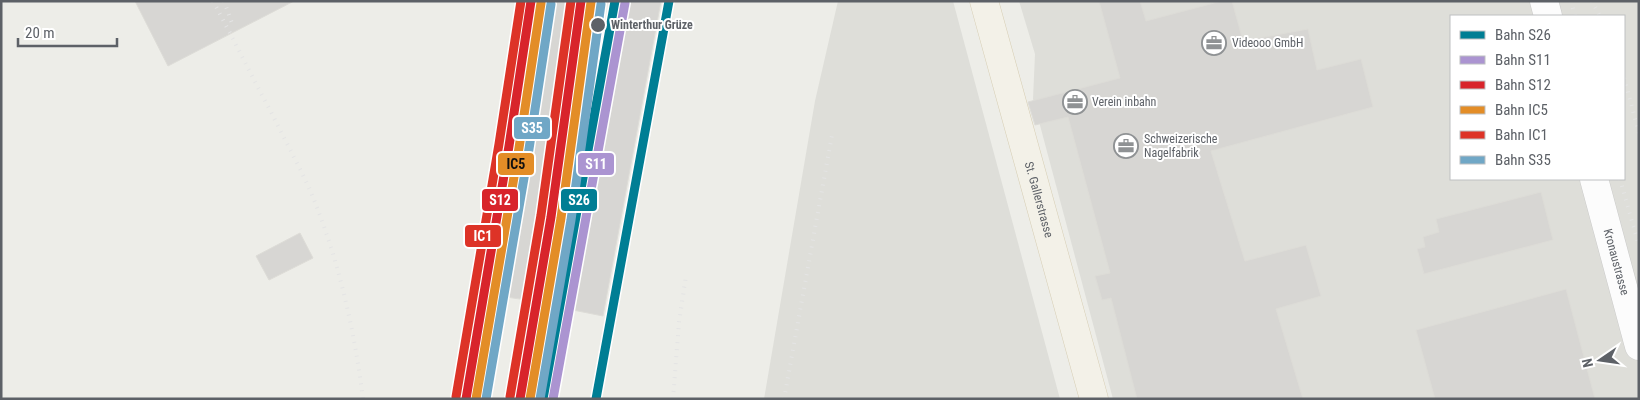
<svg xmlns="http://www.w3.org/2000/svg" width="1640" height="400" font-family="'Roboto Condensed',sans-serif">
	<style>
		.industrial { fill: #deded9; fill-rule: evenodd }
		.building { fill: #d7d6d3; stroke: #dddcd7 }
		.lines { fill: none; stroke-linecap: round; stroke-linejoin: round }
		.minor-casing { stroke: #cacac9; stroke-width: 29 }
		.primary-casing { stroke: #d7ceb4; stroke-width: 29 }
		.minor { stroke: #fcfcfc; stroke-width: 28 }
		.primary { stroke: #f3f1e8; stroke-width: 28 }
		.rail { stroke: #e4e4e4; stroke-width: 4; stroke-dasharray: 1 6; stroke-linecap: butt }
		.rail-1-casing { stroke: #fff; stroke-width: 12 }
		.rail-2-casing { stroke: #fff; stroke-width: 12 }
		.rail-3-casing { stroke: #fff; stroke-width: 12 }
		.rail-4-casing { stroke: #fff; stroke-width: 12 }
		.rail-5-casing { stroke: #fff; stroke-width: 12 }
		.rail-6-casing { stroke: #fff; stroke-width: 12 }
		.rail-1 { stroke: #007e94; stroke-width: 9 }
		.rail-2 { stroke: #ab94d1; stroke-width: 9 }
		.rail-3 { stroke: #d8242b; stroke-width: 9 }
		.rail-4 { stroke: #e38d27; stroke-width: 9 }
		.rail-5 { stroke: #dd3327; stroke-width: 9 }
		.rail-6 { stroke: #70a7c6; stroke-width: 9 }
		.stop-dot { fill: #5d6167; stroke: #fff; stroke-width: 2 }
		.labels { text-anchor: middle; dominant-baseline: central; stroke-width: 4; stroke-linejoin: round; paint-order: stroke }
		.stop-label { font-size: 12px; font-weight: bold; fill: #5d6167; stroke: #fff; text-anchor: start }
		.poi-label { font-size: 12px; fill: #5d6167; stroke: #fff; text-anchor: start }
		.street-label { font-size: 12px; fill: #5d6167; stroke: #fff }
		.line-badge { stroke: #fff; stroke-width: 2 }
		.badge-label { font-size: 14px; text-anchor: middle; font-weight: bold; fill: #fff }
		.pale-badge-label { font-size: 14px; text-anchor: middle; font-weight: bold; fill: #111 }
	</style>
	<rect width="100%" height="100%" fill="#edede8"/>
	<!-- industrial -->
	<path class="industrial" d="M838 1H953L1060 399H764L815 101Z
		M1019 1H1639V399H1113L1033 99 1035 54ZM1451 16H1624V179H1451Z"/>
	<!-- building -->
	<path class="building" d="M135 1H294L168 66Z
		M539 1H574L551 178 591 184 624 1H661L603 316 568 309V306L492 295 512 182Z
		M1099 1H1140L1146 21 1222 1H1232L1243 41 1308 29 1317 70 1361 59 1373 107 1211 151 1245 261 1306 245 1321 296 1276 309 1303 399H1137L1111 298 1102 300 1095 276 1110 273 1068 117 1035 125 1028 102 1120 78Z
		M1541 192 1553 240 1424 274 1417 249 1425 247 1423 237 1439 232 1436 219Z
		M300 233 313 258 269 280 256 256Z
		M1566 289 1595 399H1435L1416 330Z"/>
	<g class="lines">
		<defs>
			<g id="minor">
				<path d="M1544 1 1548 16"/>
				<path id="s1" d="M1594 179 1639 346"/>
			</g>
			<g id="primary">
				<path id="s2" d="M984 1 1094 399"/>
			</g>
		</defs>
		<!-- minor casing -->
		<use href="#minor" class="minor-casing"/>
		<!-- primary casing -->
		<use href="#primary" class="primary-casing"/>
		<!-- minor -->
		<use href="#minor" class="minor"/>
		<!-- primary -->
		<use href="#primary" class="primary"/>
		<!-- rail -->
		<path class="rail" d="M213 1C233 38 251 75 271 112 284 138 298 164 310 190 338 257 354 327 363 399
			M224 1 233 26
			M1571 1 1575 16
			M1592 1 1600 16
			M1624 78 1639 133
			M1620 179 1639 246
			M673 399 679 322 686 276
			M784 399 832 135"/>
		<defs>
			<path id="rail-1" d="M543 399 615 1
				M596 399 669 1"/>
			<path id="rail-2" d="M553 399 625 3"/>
			<path id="rail-3" d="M466 399 509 146 531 1
				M520 399 551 217 581 1"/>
			<path id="rail-4" d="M476 399 519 148 541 3
				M530 399 561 218 591 2"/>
			<path id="rail-5" d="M456 397 499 144 521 1
				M510 397 541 215 571 1"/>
			<path id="rail-6" d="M486 399 529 149 551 4
				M540 399 571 220 601 4"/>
		</defs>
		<!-- rail-1 casing -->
		<use href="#rail-1" class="rail-1-casing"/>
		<!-- rail-2 casing -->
		<use href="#rail-2" class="rail-2-casing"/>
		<!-- rail-3 casing -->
		<use href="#rail-3" class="rail-3-casing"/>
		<!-- rail-4 casing -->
		<use href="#rail-4" class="rail-4-casing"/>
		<!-- rail-5 casing -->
		<use href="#rail-5" class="rail-5-casing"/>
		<!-- rail-6 casing -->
		<use href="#rail-6" class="rail-6-casing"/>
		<!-- rail-1 -->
		<use href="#rail-1" class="rail-1"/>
		<!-- rail-2 -->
		<use href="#rail-2" class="rail-2"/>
		<!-- rail-3 -->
		<use href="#rail-3" class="rail-3"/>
		<!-- rail-4 -->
		<use href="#rail-4" class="rail-4"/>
		<!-- rail-5 -->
		<use href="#rail-5" class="rail-5"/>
		<!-- rail-6 -->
		<use href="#rail-6" class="rail-6"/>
	</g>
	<!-- icons -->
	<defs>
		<symbol id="office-ring" viewBox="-11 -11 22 22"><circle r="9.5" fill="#fff" stroke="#8f9294" stroke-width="1.5"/><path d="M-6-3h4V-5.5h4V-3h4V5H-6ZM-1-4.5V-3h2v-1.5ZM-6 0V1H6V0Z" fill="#8f9294"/></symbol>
	</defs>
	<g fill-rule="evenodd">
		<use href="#office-ring" x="1200" y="29" width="28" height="28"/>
		<use href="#office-ring" x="1061" y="88" width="28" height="28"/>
		<use href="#office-ring" x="1112" y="132" width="28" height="28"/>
	</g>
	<!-- markers -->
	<circle class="stop-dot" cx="598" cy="25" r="8"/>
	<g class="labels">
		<!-- stop labels -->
		<g class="stop-label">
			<text x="611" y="25">Winterthur Grüze</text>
		</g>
		<!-- poi labels -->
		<g class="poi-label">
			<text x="1232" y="43">Videooo GmbH</text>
			<text x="1092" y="102">Verein inbahn</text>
			<text x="1144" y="139">Schweizerische<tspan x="1144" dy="14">Nagelfabrik</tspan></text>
		</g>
		<!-- street labels -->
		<g class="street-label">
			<text stroke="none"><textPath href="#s2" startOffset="206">St. Gallerstrasse</textPath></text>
			<text stroke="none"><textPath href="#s1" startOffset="86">Kronaustrasse</textPath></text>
		</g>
	</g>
	<g class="line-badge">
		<rect x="513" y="116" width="38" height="24" rx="5" fill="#70a7c6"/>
		<rect x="577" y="152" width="38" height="24" rx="5" fill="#ab94d1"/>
		<rect x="497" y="152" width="38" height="24" rx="5" fill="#e38d27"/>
		<rect x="560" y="188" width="38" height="24" rx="5" fill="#007e94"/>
		<rect x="481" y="188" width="38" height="24" rx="5" fill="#d8242b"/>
		<rect x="464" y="224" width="38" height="24" rx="5" fill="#dd3327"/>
	</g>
	<g class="badge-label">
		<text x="532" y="133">S35</text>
		<text x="596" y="169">S11</text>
		<text x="579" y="205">S26</text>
		<text x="500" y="205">S12</text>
		<text x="483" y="241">IC1</text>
	</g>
	<g class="pale-badge-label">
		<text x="516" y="169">IC5</text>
	</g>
	<!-- border -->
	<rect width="1640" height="400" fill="none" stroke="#5d6167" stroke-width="5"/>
	<!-- legend -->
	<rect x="1450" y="15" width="175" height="165" fill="#ffffff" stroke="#bec0c2"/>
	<rect x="1460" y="31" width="25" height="8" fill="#007e94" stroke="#bec0c2"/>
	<text x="1495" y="40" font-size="15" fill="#5d6167">Bahn S26</text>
	<rect x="1460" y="56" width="25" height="8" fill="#ab94d1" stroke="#bec0c2"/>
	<text x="1495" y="65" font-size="15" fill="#5d6167">Bahn S11</text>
	<rect x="1460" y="81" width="25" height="8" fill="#d8242b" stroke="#bec0c2"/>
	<text x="1495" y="90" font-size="15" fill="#5d6167">Bahn S12</text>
	<rect x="1460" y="106" width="25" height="8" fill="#e38d27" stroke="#bec0c2"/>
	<text x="1495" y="115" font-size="15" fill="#5d6167">Bahn IC5</text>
	<rect x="1460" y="131" width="25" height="8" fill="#dd3327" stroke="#bec0c2"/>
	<text x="1495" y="140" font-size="15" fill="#5d6167">Bahn IC1</text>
	<rect x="1460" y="156" width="25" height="8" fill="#70a7c6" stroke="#bec0c2"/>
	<text x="1495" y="165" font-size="15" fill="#5d6167">Bahn S35</text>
	<!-- north arrow -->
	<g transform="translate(1600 360) rotate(257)" stroke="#ffffff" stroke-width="4" paint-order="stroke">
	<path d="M0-4L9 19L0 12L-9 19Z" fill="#5d6167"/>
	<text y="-8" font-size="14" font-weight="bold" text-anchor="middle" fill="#5d6167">N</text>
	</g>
	<!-- scale -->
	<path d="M18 38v8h99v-8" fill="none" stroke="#5d6167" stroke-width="2.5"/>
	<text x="25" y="38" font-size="15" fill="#5d6167" stroke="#ffffff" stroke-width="4" paint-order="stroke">20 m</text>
</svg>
